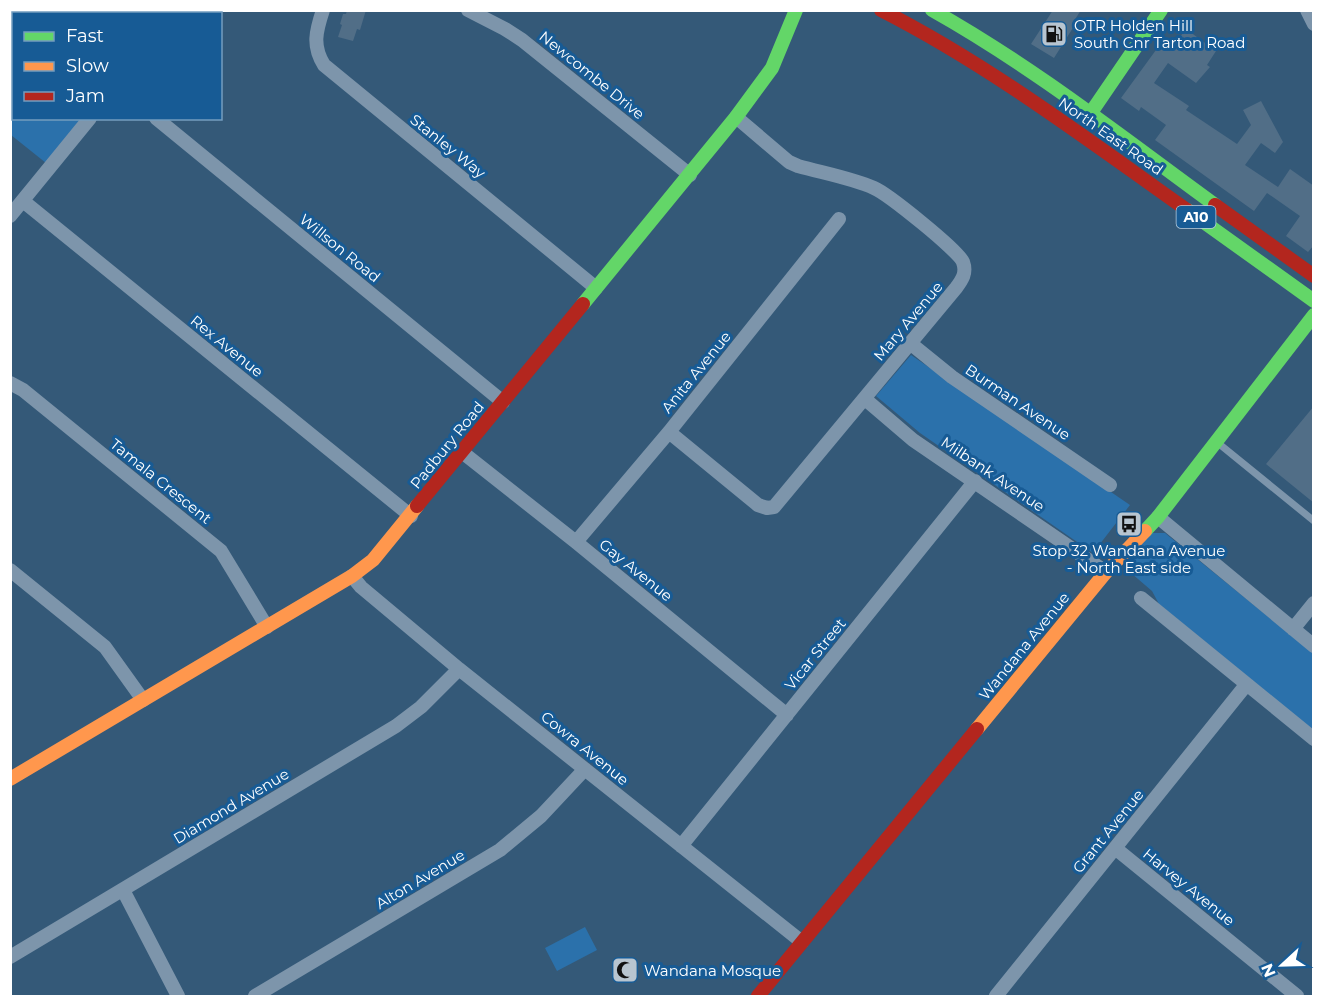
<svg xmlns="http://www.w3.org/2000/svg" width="1324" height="1007" font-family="Montserrat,sans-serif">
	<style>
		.green { fill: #2b71ab }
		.building { fill: #516e87 }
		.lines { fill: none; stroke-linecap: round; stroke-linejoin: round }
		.lane { stroke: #7d95ab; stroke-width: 7 }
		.street { stroke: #7d95ab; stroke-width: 14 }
		.fast { stroke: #63d668; stroke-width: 14 }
		.slow { stroke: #ff974d; stroke-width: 14 }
		.jam { stroke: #b3261e; stroke-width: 14 }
		.labels { text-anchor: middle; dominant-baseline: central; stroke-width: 6; stroke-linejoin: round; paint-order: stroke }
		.shield { fill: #175b95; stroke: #b9cedf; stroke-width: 1.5 }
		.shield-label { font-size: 14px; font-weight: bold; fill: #fff }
		.poi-label { font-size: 15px; fill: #fff; stroke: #175b95; text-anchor: start }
		.street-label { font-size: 15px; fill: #fff; stroke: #175b95 }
	</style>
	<rect width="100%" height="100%" fill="#345978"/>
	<!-- green -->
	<path class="green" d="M10 11H171L170 14H14V118L89 119 51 167 11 135Z
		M911 355 1130 505 1093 553 920 433 876 396Z
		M1150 533H1165L1313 653V730L1159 604 1152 591 1124 567Z
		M585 927 597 950 557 971 545 948Z"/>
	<!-- building -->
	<path class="building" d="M347 10H366L360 30 357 29 353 41 338 37 342 25 340 24 343 14H346Z
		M1053 10H1081L1074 21 1076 23 1054 58 1031 44Z
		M1186 29 1216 51 1207 65 1210 67 1196 83 1168 63 1154 83 1189 106 1186 110 1237 144 1251 125 1243 110 1261 101 1283 142 1275 153 1261 143 1245 165 1278 187 1290 169 1314 186V245L1308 252 1286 236 1300 216 1267 193 1254 211 1155 140 1166 125 1141 107 1139 111 1121 98 1164 39 1173 46Z
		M1314 406V503L1266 464Z"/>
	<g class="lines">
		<!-- lane -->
		<path class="lane" d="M1218 443 1314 521"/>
		<!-- street -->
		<path class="street" d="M323 10C316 31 312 46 324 65L596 288
			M468 10 505 29 522 40 690 175
			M1307 10 1314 24
			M171 14 173 10
			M156 118 503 402
			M23 201 411 516
			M10 216 90 118
			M910 343 952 377 1110 485
			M10 383 23 390 221 551 267 627
			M865 399 913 440 1106 572
			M669 432 758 505 767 508 774 507 956 288C962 280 967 273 963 262 959 251 888 194 874 188 851 178 823 173 798 166L789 162 736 117
			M462 452 576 542 787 715
			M1158 517 1314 646
			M576 542 669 432 839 219
			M10 570 105 647 143 700
			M352 576 361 587 459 669 802 942
			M1141 598 1314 739
			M1293 629 1314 603
			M681 846 975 481
			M1115 848 1297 996
			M123 890 178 996
			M10 957 396 726 421 707 459 669
			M255 996 500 850 541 816 585 769
			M996 996 1246 685"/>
		<!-- fast -->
		<path class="fast" d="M932 10C1032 66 1123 138 1215 205
			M1090 114 1161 10
			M1187 210 1314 301
			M583 304 736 117 772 68 796 10
			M1145 531 1158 517 1314 315"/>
		<!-- slow -->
		<path class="slow" d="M977 729 1106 572 1145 531
			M10 779 352 576 373 560 417 506"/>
		<!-- jam -->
		<path class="jam" d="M881 10C989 65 1088 140 1187 210
			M1215 205 1314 276
			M417 506 583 304
			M758 996 977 729"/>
	</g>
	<!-- icons -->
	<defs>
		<symbol id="fuel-square" viewBox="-11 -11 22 22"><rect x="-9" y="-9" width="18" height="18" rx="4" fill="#b8c5d0" stroke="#175b95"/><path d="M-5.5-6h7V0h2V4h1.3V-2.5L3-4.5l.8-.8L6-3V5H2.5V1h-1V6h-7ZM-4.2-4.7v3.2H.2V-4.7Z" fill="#111"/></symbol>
		<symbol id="bus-square" viewBox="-11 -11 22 22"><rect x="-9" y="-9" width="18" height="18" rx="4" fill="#b8c5d0" stroke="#175b95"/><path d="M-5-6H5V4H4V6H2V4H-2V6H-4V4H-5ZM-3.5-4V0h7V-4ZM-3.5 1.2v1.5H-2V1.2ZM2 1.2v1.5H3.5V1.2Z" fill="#111"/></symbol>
		<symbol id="mosque-square" viewBox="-11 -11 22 22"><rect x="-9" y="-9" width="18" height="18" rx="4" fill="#b8c5d0" stroke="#175b95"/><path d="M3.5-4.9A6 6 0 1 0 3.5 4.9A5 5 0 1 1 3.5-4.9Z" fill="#111"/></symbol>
	</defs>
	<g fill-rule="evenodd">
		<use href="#fuel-square" x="1039" y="19" width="30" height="30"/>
		<use href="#bus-square" x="1114" y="509" width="30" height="30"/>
		<use href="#mosque-square" x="610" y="955" width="30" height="30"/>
	</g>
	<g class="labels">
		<!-- shield labels -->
		<rect class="shield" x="1176.5" y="206" width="39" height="22" rx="4.5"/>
		<g class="shield-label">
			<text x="1196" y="217">A10</text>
		</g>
		<!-- poi labels -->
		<g class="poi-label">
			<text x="1074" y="25">OTR Holden Hill<tspan x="1074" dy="17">South Cnr Tarton Road</tspan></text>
			<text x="1129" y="550" text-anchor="middle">Stop 32 Wandana Avenue<tspan x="1129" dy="17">- North East side</tspan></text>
			<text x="644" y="970">Wandana Mosque</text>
		</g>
		<!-- street labels -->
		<g class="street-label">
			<text transform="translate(592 75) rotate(39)">Newcombe Drive</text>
			<text transform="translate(1111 136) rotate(35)">North East Road</text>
			<text transform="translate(448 146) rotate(39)">Stanley Way</text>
			<text transform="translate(340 248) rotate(39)">Willson Road</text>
			<text transform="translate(908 321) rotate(-50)">Mary Avenue</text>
			<text transform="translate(227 346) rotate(39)">Rex Avenue</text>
			<text transform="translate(696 372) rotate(-51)">Anita Avenue</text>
			<text transform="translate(1018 402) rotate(34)">Burman Avenue</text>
			<text transform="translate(447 445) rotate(-51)">Padbury Road</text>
			<text transform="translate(993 474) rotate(34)">Milbank Avenue</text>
			<text transform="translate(161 481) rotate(39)">Tamala Crescent</text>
			<text transform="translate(636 570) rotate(39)">Gay Avenue</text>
			<text transform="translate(1024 646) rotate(-51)">Wandana Avenue</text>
			<text transform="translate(815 654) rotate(-51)">Vicar Street</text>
			<text transform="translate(585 748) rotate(39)">Cowra Avenue</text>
			<text transform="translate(231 806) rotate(-31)">Diamond Avenue</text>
			<text transform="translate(1108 831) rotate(-51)">Grant Avenue</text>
			<text transform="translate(420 879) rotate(-31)">Alton Avenue</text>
			<text transform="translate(1189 887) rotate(39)">Harvey Avenue</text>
		</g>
	</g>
	<!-- border -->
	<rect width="1324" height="1007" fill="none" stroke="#ffffff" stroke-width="24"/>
	<!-- legend -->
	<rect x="12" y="12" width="210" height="108" fill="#175b95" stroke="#749dbf" stroke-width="1.5"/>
	<rect x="24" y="32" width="30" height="9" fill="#63d668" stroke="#749dbf" stroke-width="1.5"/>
	<text x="66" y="42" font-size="18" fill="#ffffff">Fast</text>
	<rect x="24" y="62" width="30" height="9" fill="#ff974d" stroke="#749dbf" stroke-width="1.5"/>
	<text x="66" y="72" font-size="18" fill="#ffffff">Slow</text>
	<rect x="24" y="92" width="30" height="9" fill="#b3261e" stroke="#749dbf" stroke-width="1.5"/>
	<text x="66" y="102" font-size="18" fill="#ffffff">Jam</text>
	<!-- north arrow -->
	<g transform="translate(1282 965) rotate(248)" stroke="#175b95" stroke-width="4.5" paint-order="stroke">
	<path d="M0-4.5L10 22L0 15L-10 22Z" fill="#ffffff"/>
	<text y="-9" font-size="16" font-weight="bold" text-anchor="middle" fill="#ffffff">N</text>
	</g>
</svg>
